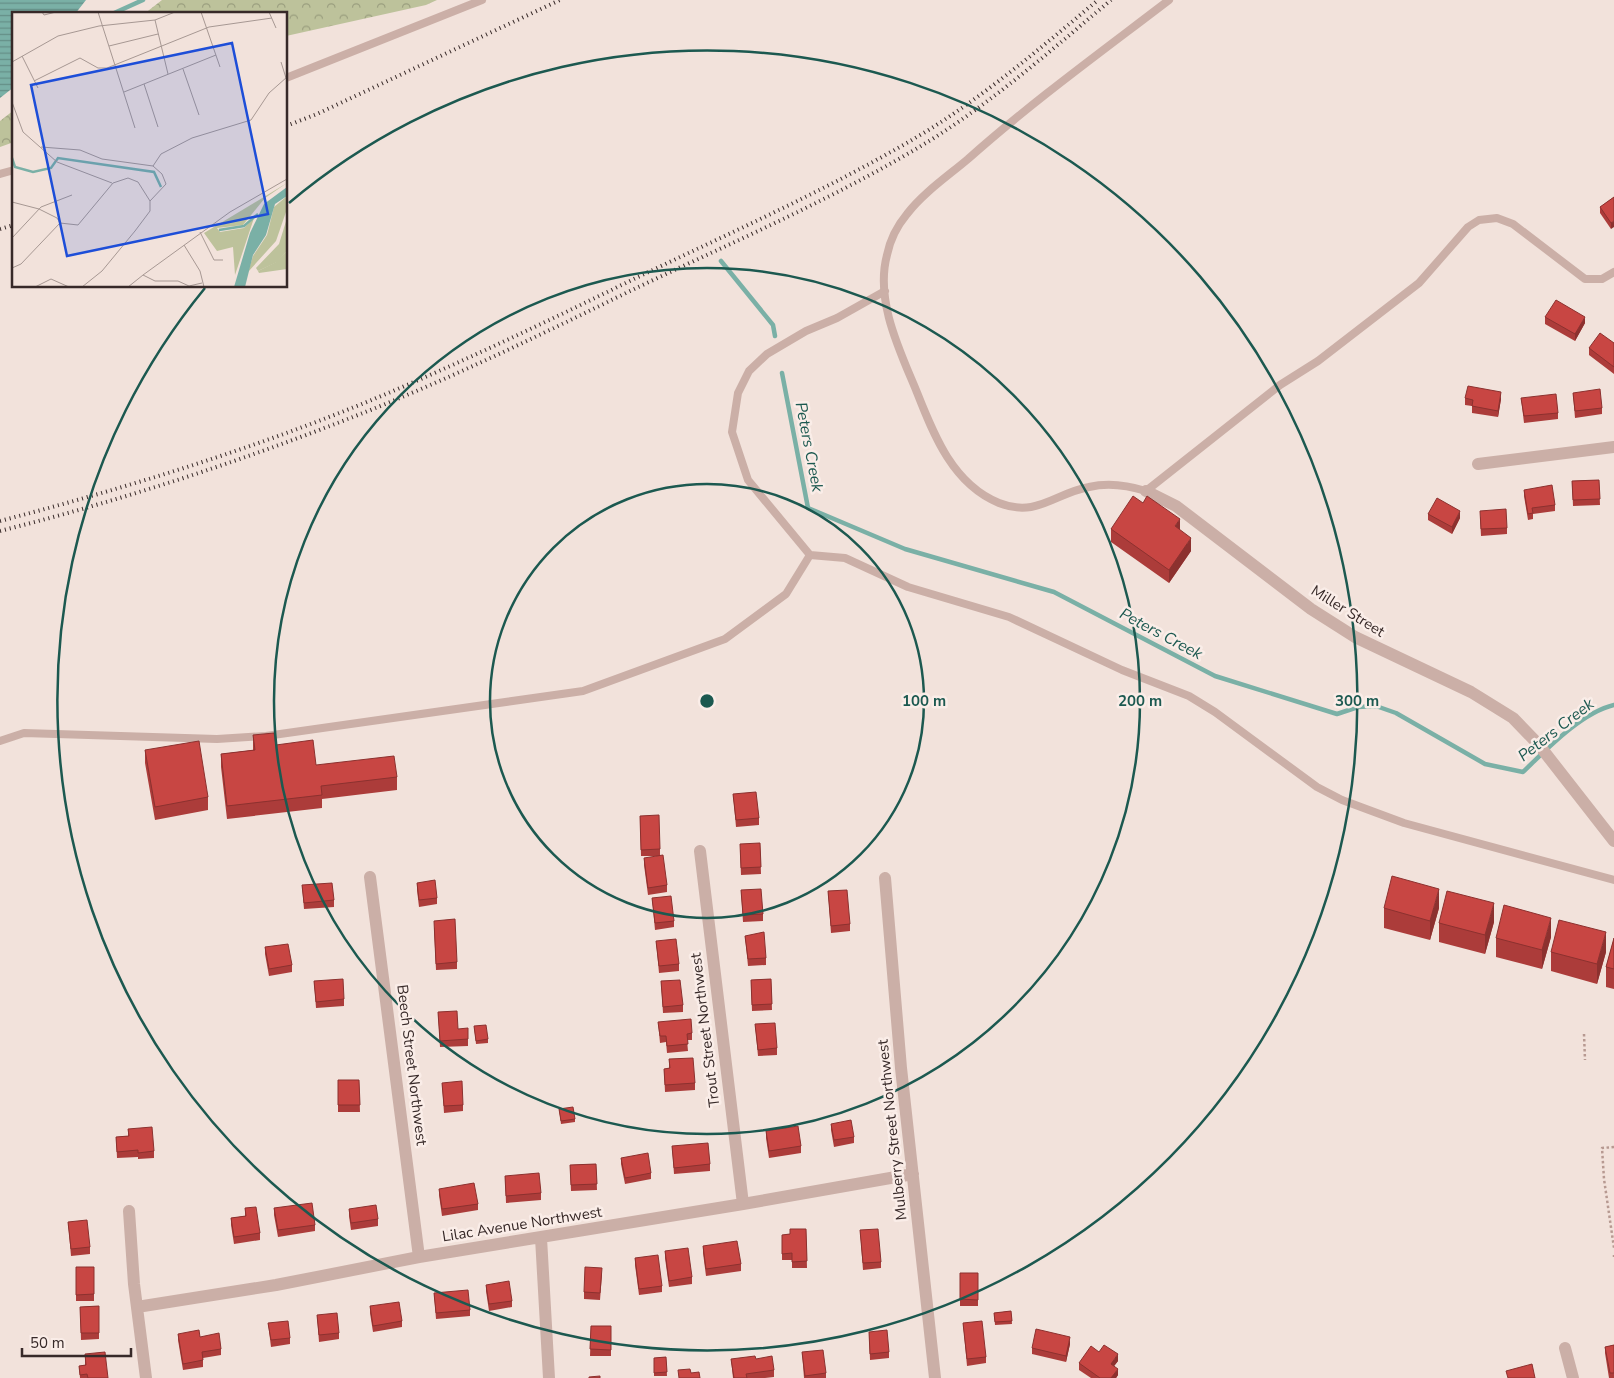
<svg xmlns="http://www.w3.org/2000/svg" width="1614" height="1378" font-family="'Nunito Sans',sans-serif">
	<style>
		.forest { fill: url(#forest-crowns) }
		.water { fill: url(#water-rules) }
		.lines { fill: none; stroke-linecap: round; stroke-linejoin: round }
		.stream { stroke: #7ab0a6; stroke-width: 4.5 }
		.path { stroke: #b79991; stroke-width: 2.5; stroke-dasharray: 2.5 2.5; stroke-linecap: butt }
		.service { stroke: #cbafa7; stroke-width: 8 }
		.minor { stroke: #cbafa7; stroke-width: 12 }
		.rail { stroke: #372928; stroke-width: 4; stroke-dasharray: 1 4; stroke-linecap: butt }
		.wall { fill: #ac3c3a }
		.shaded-wall { fill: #8c312f }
		.building { fill: #c84643; stroke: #8c312f }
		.ring { fill: none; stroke: #1c5950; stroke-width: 2.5 }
		.labels { text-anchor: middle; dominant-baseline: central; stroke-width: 5; stroke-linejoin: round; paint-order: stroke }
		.street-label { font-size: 15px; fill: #372928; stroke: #faede8 }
		.water-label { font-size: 16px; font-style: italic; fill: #1c5950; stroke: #faede8 }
		.inset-river { fill: none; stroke: #7ab0a6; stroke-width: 2.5 }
		.inset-road { fill: none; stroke: #a79893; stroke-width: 1 }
		.view { fill: #1d4ed8; fill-opacity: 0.15; stroke: #1d4ed8; stroke-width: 2.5 }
		.inset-edge { fill: none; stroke: #372928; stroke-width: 2.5 }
		.centre { fill: #1c5950; stroke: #faede8; stroke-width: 2.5 }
		.ring-label { font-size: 15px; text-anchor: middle; font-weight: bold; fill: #1c5950; stroke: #faede8; stroke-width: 5; stroke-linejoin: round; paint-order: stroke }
	</style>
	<defs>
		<pattern id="forest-crowns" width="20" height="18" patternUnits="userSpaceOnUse" patternTransform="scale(1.25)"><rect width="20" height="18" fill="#bdc29b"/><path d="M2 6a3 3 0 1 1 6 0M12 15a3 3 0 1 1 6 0" fill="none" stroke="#9a9e7e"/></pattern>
		<pattern id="water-rules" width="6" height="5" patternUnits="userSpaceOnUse" patternTransform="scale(1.25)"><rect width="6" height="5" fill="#7ab0a6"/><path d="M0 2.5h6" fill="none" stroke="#658f87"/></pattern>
	</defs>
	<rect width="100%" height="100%" fill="#f2e2db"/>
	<!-- forest -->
	<path class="forest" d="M162 0H437L426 5 286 36V14H144Z
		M14 110V142L0 147V121Z"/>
	<!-- water -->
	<path class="water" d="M0 0H86L75 14H14V87L0 98Z"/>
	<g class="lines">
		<!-- stream -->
		<path class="stream" d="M112 14 143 0
			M721 261 773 325 775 336
			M782 373 808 508 905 549 1054 592 1215 676 1337 714 1358 707 1376 706 1396 713 1485 764 1523 772C1547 749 1581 713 1614 705"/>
		<!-- path -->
		<path class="path" d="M1584 1034 1585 1060
			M1614 1147 1602 1148 1604 1179 1614 1248
			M1614 1257V1255"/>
		<!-- service -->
		<path class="service" d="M1169 0C1101 52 1032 102 968 159 948 176 923 193 907 214 897 226 890 240 887 255 875 300 899 349 916 390 933 433 952 484 999 503 1037 518 1055 493 1089 487 1109 482 1127 485 1146 491L1280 385 1318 361 1419 283 1468 227 1479 220 1497 218 1513 224 1585 279H1602L1614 272
			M286 78 482 0
			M0 174 14 170
			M810 555 845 558 908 587 1009 617 1122 670 1189 696 1215 712 1317 787 1342 800 1404 823 1614 880
			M0 741 24 733 217 739 266 736 583 691 725 639 786 594 810 555 748 480 732 432 738 393 749 371 767 354 806 331 837 318 885 291"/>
		<!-- minor -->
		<path class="minor" d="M1478 464 1614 447
			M1146 491 1176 506 1311 609 1355 637 1471 692 1513 718 1539 745 1614 841
			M700 851 743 1204
			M370 877 419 1257
			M885 878 901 1068 935 1378
			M129 1211 134 1284 146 1378
			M541 1238 549 1378
			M137 1307 276 1285 419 1257 743 1204 913 1174
			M1565 1348 1573 1378"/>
		<!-- rail -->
		<path class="rail" d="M286 126 317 114 560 0
			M0 229 14 225
			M0 521C126 488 253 449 374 399 463 362 550 320 636 278 734 231 834 187 927 131 988 93 1043 46 1098 0
			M0 531C127 499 251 458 373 409 460 374 544 333 628 292 730 243 837 198 934 138 997 98 1054 48 1111 0"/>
	</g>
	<!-- wall -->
	<path class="wall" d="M1614 197 1611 229 1600 213V207Z
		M1545 317 1585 323 1575 341 1545 324Z
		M1614 343V374L1589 355V348Z
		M1573 393 1602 408V414L1575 418Z
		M1465 398 1501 399 1498 417 1472 413V406L1465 405Z
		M1521 398 1558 413V419L1524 423Z
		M1599 480 1600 505 1573 506 1572 481Z
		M1524 490 1555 505V511L1533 514V519L1528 520 1524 496Z
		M1143 503 1180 530 1191 551 1169 583 1111 542V529Z
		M1428 514 1460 518 1452 534 1428 520Z
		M1480 517 1507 528V534L1481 536Z
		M253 735 276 745 316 765 397 777V790L322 799V808L227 819 221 767V754L253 750Z
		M145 750 208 797V810L155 820 145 763Z
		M733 794 759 818V825L736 827Z
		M640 816 660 849V856H641Z
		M760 843 761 874 741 875 740 850Z
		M644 858 667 885V892L648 895 644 865Z
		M417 883 437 898V904L419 907 417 890Z
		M302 885 334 900V907L304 909Z
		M741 890 763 914V921L743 922Z
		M828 891 850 924V931L831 933Z
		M652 898 674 921V927L655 930Z
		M1384 908H1439L1430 940 1384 928Z
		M1494 922 1485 954 1439 942V923Z
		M434 927 457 962V969L436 970Z
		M745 936 766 958V965L748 966Z
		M1551 937 1542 969 1496 957V938Z
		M1614 938V989L1606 987V967Z
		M656 941 679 964V971L659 973Z
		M265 947 292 965V972L269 976 265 954Z
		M1551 952H1606L1597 984 1551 971Z
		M771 979 772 1010 752 1011 751 980Z
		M314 981 344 999V1006L316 1008Z
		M661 981 683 1005V1012L663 1013Z
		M438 1012 468 1039V1046L440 1047Z
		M658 1022 692 1033V1040H687L688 1051 667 1053 666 1042 660 1043Z
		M755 1024 777 1048V1055L758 1056Z
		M474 1026 488 1039V1043L476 1044Z
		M669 1059 695 1083V1090L665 1092 664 1069 669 1068Z
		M338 1080H359L360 1112H338Z
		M442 1083 463 1105V1111L444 1113Z
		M559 1109 575 1119V1122L561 1124Z
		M831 1124 854 1137V1143L834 1147 831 1130Z
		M128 1129 154 1151V1158L138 1159V1157L117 1158 116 1137 128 1136Z
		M766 1131 801 1146V1153L769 1158 766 1138Z
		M672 1146 710 1164V1171L674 1174Z
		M621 1158 651 1173V1179L625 1184 621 1164Z
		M596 1164 597 1190 571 1191 570 1165Z
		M505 1176 541 1193V1200L506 1203Z
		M439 1189 478 1204V1210L442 1216 439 1195Z
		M245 1208 260 1233V1240L234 1244 231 1225V1218L245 1216Z
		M274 1208 315 1225V1231L278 1237 274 1215Z
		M349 1209 378 1219V1226L351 1230 349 1216Z
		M68 1222 90 1247V1254L71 1256Z
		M806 1229 807 1268H792V1260H782V1235L790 1234Z
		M860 1230 881 1262V1268L863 1270Z
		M703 1246 741 1264V1271L706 1276 703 1253Z
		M665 1251 692 1277V1284L669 1287 665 1258Z
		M635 1258 662 1286V1292L639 1295 635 1265Z
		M76 1267H94V1301H76Z
		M960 1273H978V1306H960Z
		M602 1274 600 1300 584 1299V1292Z
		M486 1285 512 1301V1307L489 1311 486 1291Z
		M434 1293 470 1310V1316L436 1319Z
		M99 1306V1339L81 1340 80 1307Z
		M370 1306 402 1321V1327L373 1332 370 1313Z
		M1011 1311 1012 1324 995 1325 994 1313Z
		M317 1315 339 1333V1339L319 1342Z
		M268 1323 290 1338V1344L271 1347Z
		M963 1323 986 1357V1363L967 1366Z
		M591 1326H611V1356H590Z
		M869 1332 889 1352V1358L870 1360Z
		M178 1334 200 1337 221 1349V1355L203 1358V1367L183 1370 178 1340Z
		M1070 1344 1066 1362 1032 1354V1348Z
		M1614 1345V1378H1609L1605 1353V1347Z
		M802 1352 826 1373V1378H804Z
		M85 1354 108 1378H80L79 1366 85 1365Z
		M666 1357 667 1376H654V1358Z
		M731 1359H756L774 1370V1377L765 1378H733Z
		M1118 1361 1114 1366 1118 1375 1116 1378H1091L1079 1370V1363Z"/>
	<!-- shaded-wall -->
	<path class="shaded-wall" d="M1614 221V227L1611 229V223Z
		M1585 317V323L1575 341V334Z
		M1501 392V399L1498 417V411Z
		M1460 511V518L1452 534V527Z
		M1180 519V532L1175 526Z
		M1191 538V551L1169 583V570Z
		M1439 889V908L1430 940V921Z
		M1494 903V922L1485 954V935Z
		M1551 918V937L1542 969V950Z
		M1606 932V952L1597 984V964Z
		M1070 1337V1344L1066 1362V1356Z
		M1118 1354V1361L1111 1370V1364Z
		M1118 1369V1375L1116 1378H1111Z"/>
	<!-- building -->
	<path class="building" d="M1614 197V221L1611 223 1600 207Z
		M1556 300 1585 317 1575 334 1545 317Z
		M1600 333 1614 343V367L1589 348Z
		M1468 386 1501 392 1498 411 1472 406 1473 400 1465 398Z
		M1600 389 1602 408 1575 411 1573 393Z
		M1556 394 1558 413 1524 416 1521 398Z
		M1599 480 1600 499 1573 500 1572 481Z
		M1552 485 1555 505 1532 508 1533 513 1528 514 1524 490Z
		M1133 496 1143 503 1147 496 1180 519 1175 526 1191 538 1169 570 1111 529Z
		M1437 498 1460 511 1452 527 1428 514Z
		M1506 509 1507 528 1481 529 1480 511Z
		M274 733 276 745 313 740 316 765 394 756 397 777 321 786 322 795 227 806 221 754 255 750 253 735Z
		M199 741 208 797 155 807 145 750Z
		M756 792 759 818 736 820 733 794Z
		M659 815 660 849 641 850 640 816Z
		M760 843 761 867 741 868 740 844Z
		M663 855 667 885 648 888 644 858Z
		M1392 876 1439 889 1430 921 1384 908Z
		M435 880 437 898 419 900 417 883Z
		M332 883 334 900 304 903 302 885Z
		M761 889 763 914 743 915 741 890Z
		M847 890 850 924 831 926 828 891Z
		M1447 891 1494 903 1485 935 1439 923Z
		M671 896 674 921 655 923 652 898Z
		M1504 905 1551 918 1542 950 1496 938Z
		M455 919 457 962 436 964 434 921Z
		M1559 920 1606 932 1597 964 1551 952Z
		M764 932 766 958 748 959 745 936Z
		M1614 938V969L1606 967Z
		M676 939 679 964 659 966 656 941Z
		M288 944 292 965 269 969 265 947Z
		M343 979 344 999 316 1002 314 981Z
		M771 979 772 1004 752 1005 751 980Z
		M680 980 683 1005 663 1007 661 981Z
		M457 1011 458 1029 468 1028V1039L440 1041 438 1012Z
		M691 1019 692 1033 687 1034 688 1044 667 1046 666 1036H660L658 1022Z
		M775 1023 777 1048 758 1050 755 1024Z
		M486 1025 488 1039 476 1041 474 1026Z
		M693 1058 695 1083 665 1085 664 1069 670 1068 669 1059Z
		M338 1080H359L360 1105H338Z
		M462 1081 463 1105 444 1106 442 1083Z
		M573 1107 575 1119 561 1121 559 1109Z
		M851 1120 854 1137 834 1140 831 1124Z
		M798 1126 801 1146 769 1151 766 1131Z
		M152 1127 154 1151 138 1153V1150L117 1152 116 1137 129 1136 128 1129Z
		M708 1143 710 1164 674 1168 672 1146Z
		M648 1153 651 1173 625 1178 621 1158Z
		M596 1164 597 1184 571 1185 570 1165Z
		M539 1173 541 1193 506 1196 505 1176Z
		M474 1183 478 1204 442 1209 439 1189Z
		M312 1203 315 1225 278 1230 274 1208Z
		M376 1205 378 1219 351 1223 349 1209Z
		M256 1207 260 1233 234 1237 231 1218 246 1216 245 1208Z
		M87 1220 90 1247 71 1249 68 1222Z
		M790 1229H806L807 1261 792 1262V1253L782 1254V1235L790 1234Z
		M878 1229 881 1262 863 1263 860 1230Z
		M737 1241 741 1264 706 1269 703 1246Z
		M688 1248 692 1277 669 1281 665 1251Z
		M658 1255 662 1286 639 1289 635 1258Z
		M76 1267H94V1294L76 1295Z
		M585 1267 602 1268 600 1293 584 1292Z
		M960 1273H978V1300L960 1299Z
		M509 1281 512 1301 489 1304 486 1285Z
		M468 1290 470 1310 436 1313 434 1293Z
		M399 1302 402 1321 373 1326 370 1306Z
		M99 1306V1333H81L80 1307Z
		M1011 1311 1012 1321 995 1322 994 1313Z
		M337 1313 339 1333 319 1335 317 1315Z
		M288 1321 290 1338 271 1340 268 1323Z
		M982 1321 986 1357 967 1359 963 1323Z
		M591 1326H611V1350L590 1349Z
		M1036 1329 1070 1337 1066 1356 1032 1348Z
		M199 1330 200 1337 219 1333 221 1349 202 1352 203 1360 183 1364 178 1334Z
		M887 1330 889 1352 870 1354 869 1332Z
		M1104 1345 1118 1354 1111 1364 1118 1369 1111 1378H1100L1079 1363 1091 1346 1099 1352Z
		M1614 1345V1373H1610L1605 1347Z
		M823 1350 826 1373 805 1376 802 1352Z
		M105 1352 108 1378H88L87 1374 80 1375 79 1366 86 1365 85 1354Z
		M755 1356 756 1359 772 1356 774 1370 746 1374 747 1378H734L731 1359Z
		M666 1357 667 1372 654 1373V1358Z
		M1532 1364 1535 1378H1508L1506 1371Z
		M690 1369 691 1373 699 1372 700 1378H679L678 1370Z
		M600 1376V1378H589V1377Z"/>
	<!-- distance rings -->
	<g class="ring">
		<circle cx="707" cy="701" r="217"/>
		<circle cx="707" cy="701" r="433"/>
		<path d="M289 203A650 650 0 1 1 205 288"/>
	</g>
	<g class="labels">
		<!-- street labels -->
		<g class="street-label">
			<text transform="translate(1348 611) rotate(32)">Miller Street</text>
			<text transform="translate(705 1030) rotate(-97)">Trout Street Northwest</text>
			<text transform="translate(412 1065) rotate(83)">Beech Street Northwest</text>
			<text transform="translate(892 1130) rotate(-96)">Mulberry Street Northwest</text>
			<text transform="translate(522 1224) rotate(-9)">Lilac Avenue Northwest</text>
		</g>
		<!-- water labels -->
		<g class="water-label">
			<text transform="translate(809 447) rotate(79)">Peters Creek</text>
			<text transform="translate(1161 634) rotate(28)">Peters Creek</text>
			<text transform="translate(1556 730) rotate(-38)">Peters Creek</text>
		</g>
	</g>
	<!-- overview -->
	<g transform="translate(12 12)">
		<rect width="275" height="275" fill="#f2e2db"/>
		<path d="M275 206V239L265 250 246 259 244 256 267 232Z" fill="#bdc29b"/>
		<path d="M275 171 253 186 231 213 205 216 208 220 232 216 242 206 223 263 221 235 205 239 192 221ZM275 184V197L264 229 236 260 241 244 255 223 262 195ZM275 239V257L247 261 246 259 264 250Z" fill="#bdc29b"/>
		<path d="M275 175V184L263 192 254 223 241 243 233 275H222L238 221 252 192Z" fill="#7ab0a6"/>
		<path class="inset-river" d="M0 146 3 155 21 160 39 156 46 146 142 160 149 175M207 218 232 214 246 202"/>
		<path class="inset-road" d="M30 0 32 3 44 0M86 0 123 116M189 0 208 55M257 0 264 16M143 8 156 62M97 34 146 22M10 44 26 76M0 50 46 24 87 14 143 8 163 0M269 50 274 66M171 57 187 103M22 69 68 46 86 56H95L197 15 260 6M132 72 146 115M112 80 204 43M0 90 11 120 45 150 100 171M29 135 68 138 90 147 141 154M138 189 154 172 150 162 141 154 149 142 180 126 239 108 257 81 275 65M0 190 27 197 45 206 48 211M48 211 66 213 101 171 116 166 126 170 138 189V199L123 219 90 259 70 275M188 220 202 248H211M0 226 29 195 60 183M172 233 188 259 192 275M0 256 9 252 48 211M131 263 218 200 275 167M23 275 39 267 57 275M116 275 131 263 143 269H166L177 274 190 271"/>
		<path class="view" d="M220 31 256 202 55 244 19 73Z"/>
		<rect width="275" height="275" class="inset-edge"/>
	</g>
	<circle cx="707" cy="701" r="8" class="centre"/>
	<g class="ring-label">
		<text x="924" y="706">100 m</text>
		<text x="1140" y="706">200 m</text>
		<text x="1357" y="706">300 m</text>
	</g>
	<!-- scale -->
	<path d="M22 1348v8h109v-8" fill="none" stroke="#372928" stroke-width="2.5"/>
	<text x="30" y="1348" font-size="15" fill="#372928" stroke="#faede8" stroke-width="4" paint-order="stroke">50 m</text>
</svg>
